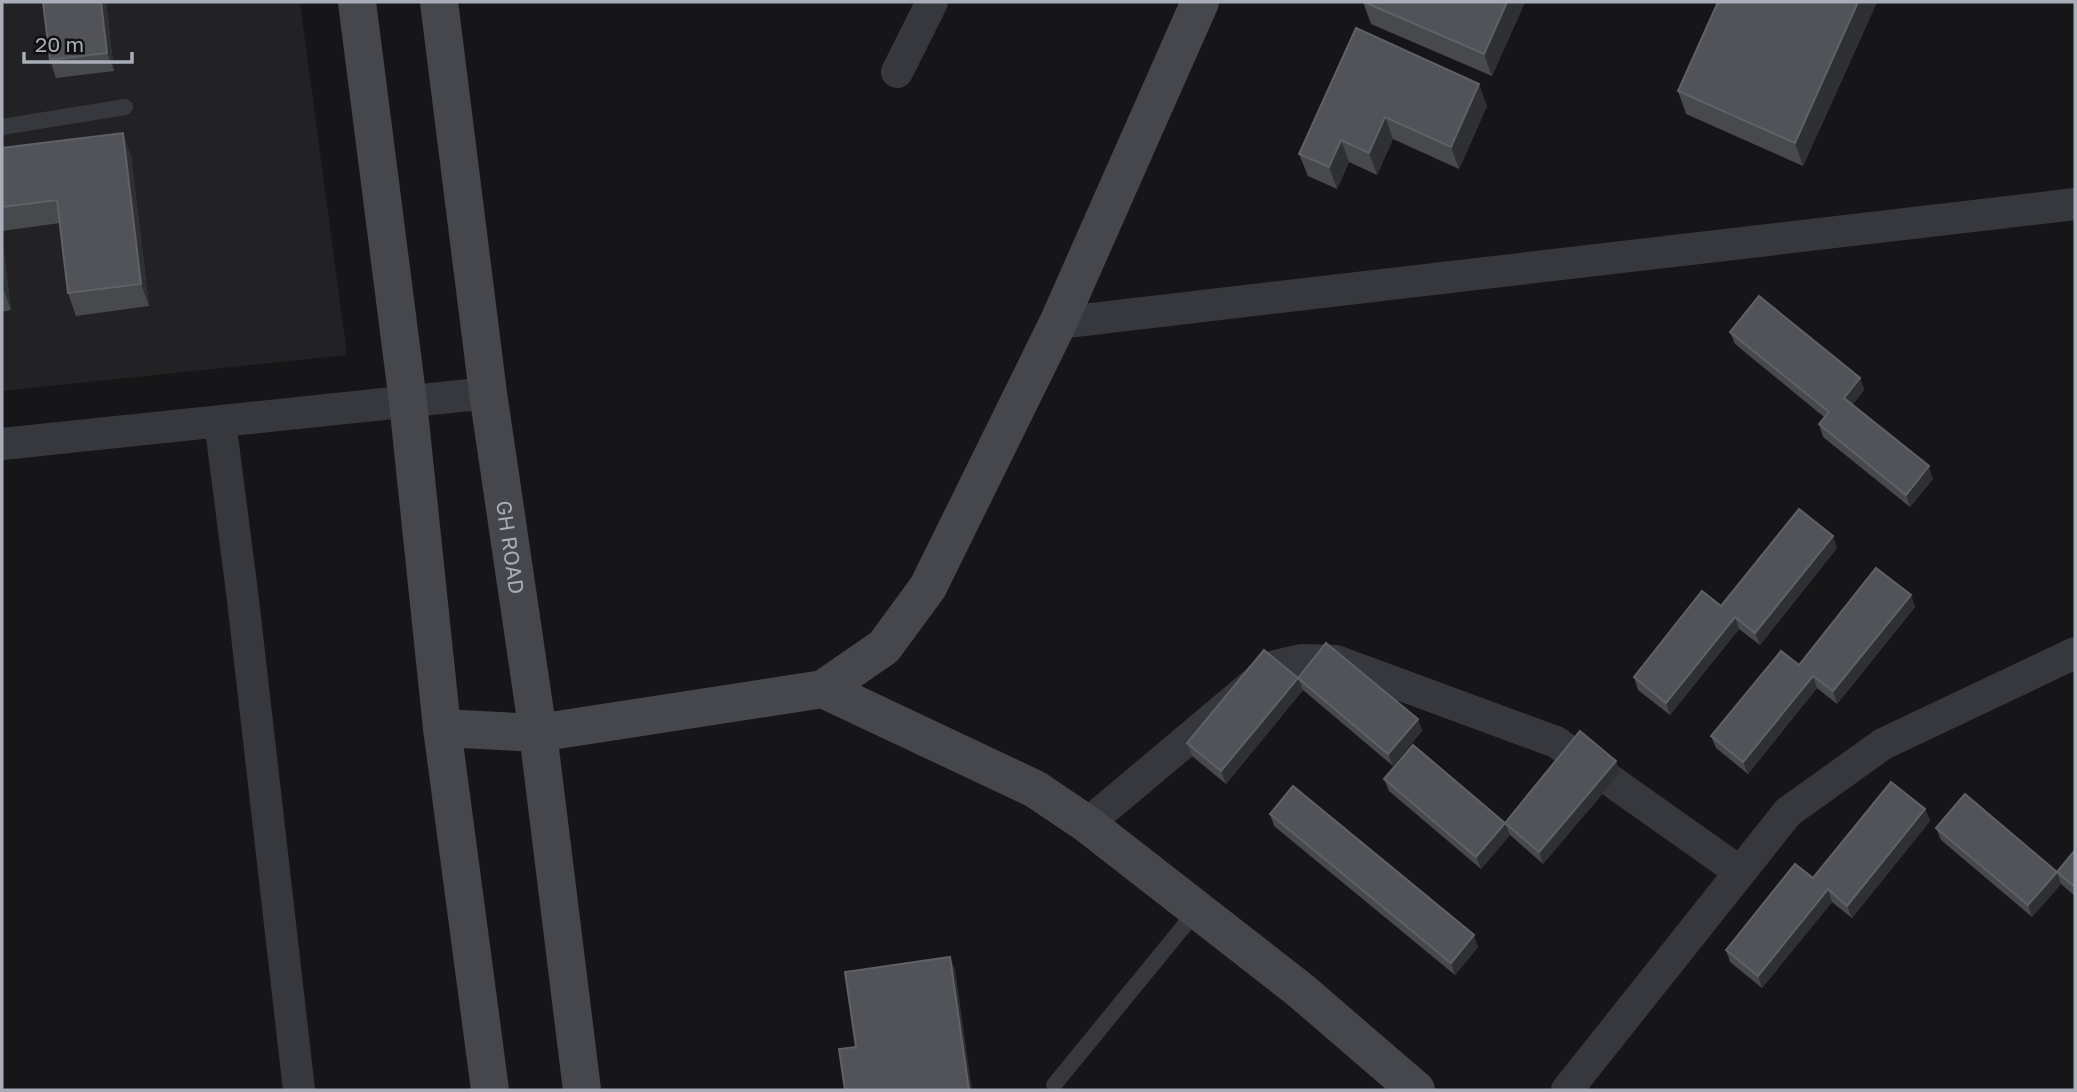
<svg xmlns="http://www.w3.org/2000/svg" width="2077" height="1092" font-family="'Golos Text',sans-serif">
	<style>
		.built { fill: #222225 }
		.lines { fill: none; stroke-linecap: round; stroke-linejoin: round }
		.lane { stroke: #37383d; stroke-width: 16 }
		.street { stroke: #37383d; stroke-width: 32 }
		.secondary { stroke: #45474d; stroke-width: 38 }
		.wall { fill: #47494d }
		.shaded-wall { fill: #2f3033 }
		.building { fill: #525359; stroke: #5f6168; stroke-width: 2 }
		.labels { text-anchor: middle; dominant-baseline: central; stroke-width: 6; stroke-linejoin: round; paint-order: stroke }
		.street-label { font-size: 21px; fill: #a8adb8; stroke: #111113 }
	</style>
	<rect width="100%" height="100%" fill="#161618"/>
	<!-- built -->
	<path class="built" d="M2 2H300L347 355 2 391Z"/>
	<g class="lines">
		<!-- lane -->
		<path class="lane" d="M2 127 125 107
			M1054 1085 1197 910"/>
		<!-- street -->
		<path class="street" d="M897 72 932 2
			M1058 323 2075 204
			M220 421 243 600 299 1090
			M2 444 488 393
			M1087 824 1275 666 1301 660 1336 661 1556 742 1740 872
			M1567 1090 1788 812 1883 744 2075 653"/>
		<!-- secondary -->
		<g class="secondary">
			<path d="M357 2 408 402 442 728 490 1090"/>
			<path id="s1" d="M439 2 488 393 538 733 582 1090"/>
			<path d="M823 689 1035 789 1087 824 1300 990 1416 1090"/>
			<path d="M442 728 538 733 823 689 884 647 928 587 1058 323 1200 2"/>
		</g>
	</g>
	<!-- wall -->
	<path class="wall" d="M106 2 114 71 56 78 50 60Z
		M1363 2H1525L1492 76 1371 24Z
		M1718 2H1877L1803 166 1686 114 1678 91Z
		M1356 28 1487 106 1459 169 1393 139 1377 175 1349 162 1337 189 1308 176 1299 154Z
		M2 148 131 155 149 306 76 316 68 293 60 223 2 231Z
		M2 236 11 310 2 312Z
		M1730 332 1860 378 1864 390 1852 405 1933 479 1910 507 1823 437 1819 424 1824 417 1735 344Z
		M1837 548 1760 645 1739 629 1670 715 1638 690 1634 677 1721 606Z
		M1911 595 1915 607 1837 704 1817 688 1748 774 1716 748 1711 736 1799 665Z
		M1298 678 1418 719 1422 731 1393 766 1303 690 1226 784 1192 756 1187 743Z
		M1620 773 1543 864 1510 835 1481 869 1389 791 1384 779 1505 823Z
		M1925 809 1930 821 1852 918 1832 902 1762 988 1730 962 1726 950 1813 878Z
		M1270 814 1478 947 1455 975 1274 826Z
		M1936 828 2057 872 2075 850V896L2061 884 2032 917 1941 840Z"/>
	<!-- shaded-wall -->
	<path class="shaded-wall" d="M101 2H106L114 71 107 53Z
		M1507 2H1525L1492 76 1484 54Z
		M1858 2H1877L1803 166 1795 143Z
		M1479 84 1487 106 1459 169 1451 147Z
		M1385 117 1393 139 1377 175 1369 153Z
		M123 133 131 155 149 306 141 284Z
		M1341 140 1349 162 1337 189 1329 167Z
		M2 236 11 310 3 288 2 281Z
		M1860 378 1864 390 1848 410 1844 398Z
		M1929 466 1933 479 1910 507 1906 495Z
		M1833 536 1837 548 1760 645 1755 633Z
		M1911 595 1915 607 1837 704 1833 691Z
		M1735 617 1739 629 1670 715 1666 703Z
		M1813 676 1817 688 1748 774 1743 762Z
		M1298 678 1303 690 1226 784 1221 771Z
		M1418 719 1422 731 1393 766 1388 754Z
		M1616 761 1620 773 1543 864 1539 852Z
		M1925 809 1930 821 1852 918 1847 906Z
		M1505 823 1510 835 1481 869 1476 857Z
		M2057 872 2061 884 2032 917 2028 905Z
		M1828 889 1832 902 1762 988 1758 976Z
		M1474 935 1478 947 1455 975 1451 963Z
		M950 957 955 969 972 1090H969Z"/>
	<!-- building -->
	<path class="building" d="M43 2H101L107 53 50 60Z
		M1364 2H1507L1484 54Z
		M1718 2H1858L1795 143 1678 91Z
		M1356 28 1479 84 1451 147 1385 117 1369 153 1341 140 1329 167 1299 154Z
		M123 133 141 284 68 293 57 200 2 207V148Z
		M1759 296 1860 378 1844 398 1929 466 1906 495 1819 424 1829 412 1730 332Z
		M1799 509 1833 536 1755 633 1735 617 1666 703 1634 677 1702 591 1721 606Z
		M1876 568 1911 595 1833 691 1813 676 1743 762 1711 736 1781 651 1799 665Z
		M1326 643 1418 719 1388 754 1298 678Z
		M1264 650 1298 678 1221 771 1187 743Z
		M1580 731 1616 761 1539 852 1505 823Z
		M1413 745 1505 823 1476 857 1384 779Z
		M1891 782 1925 809 1847 906 1828 889 1758 976 1726 950 1795 864 1813 878Z
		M1293 786 1474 935 1451 963 1270 814Z
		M1965 794 2057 872 2075 850V887L2057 872 2028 905 1936 828Z
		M950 957 969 1090H845L839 1049 856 1047 845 972Z"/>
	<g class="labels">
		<!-- street labels -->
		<g class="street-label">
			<text stroke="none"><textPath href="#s1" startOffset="550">GH ROAD</textPath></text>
		</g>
	</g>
	<!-- border -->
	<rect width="2077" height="1092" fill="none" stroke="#a8adb8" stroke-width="7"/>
	<!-- scale -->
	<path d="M24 52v10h108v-10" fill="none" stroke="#a8adb8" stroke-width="3.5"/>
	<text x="35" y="52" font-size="21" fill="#a8adb8" stroke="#111113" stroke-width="5" paint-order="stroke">20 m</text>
</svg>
